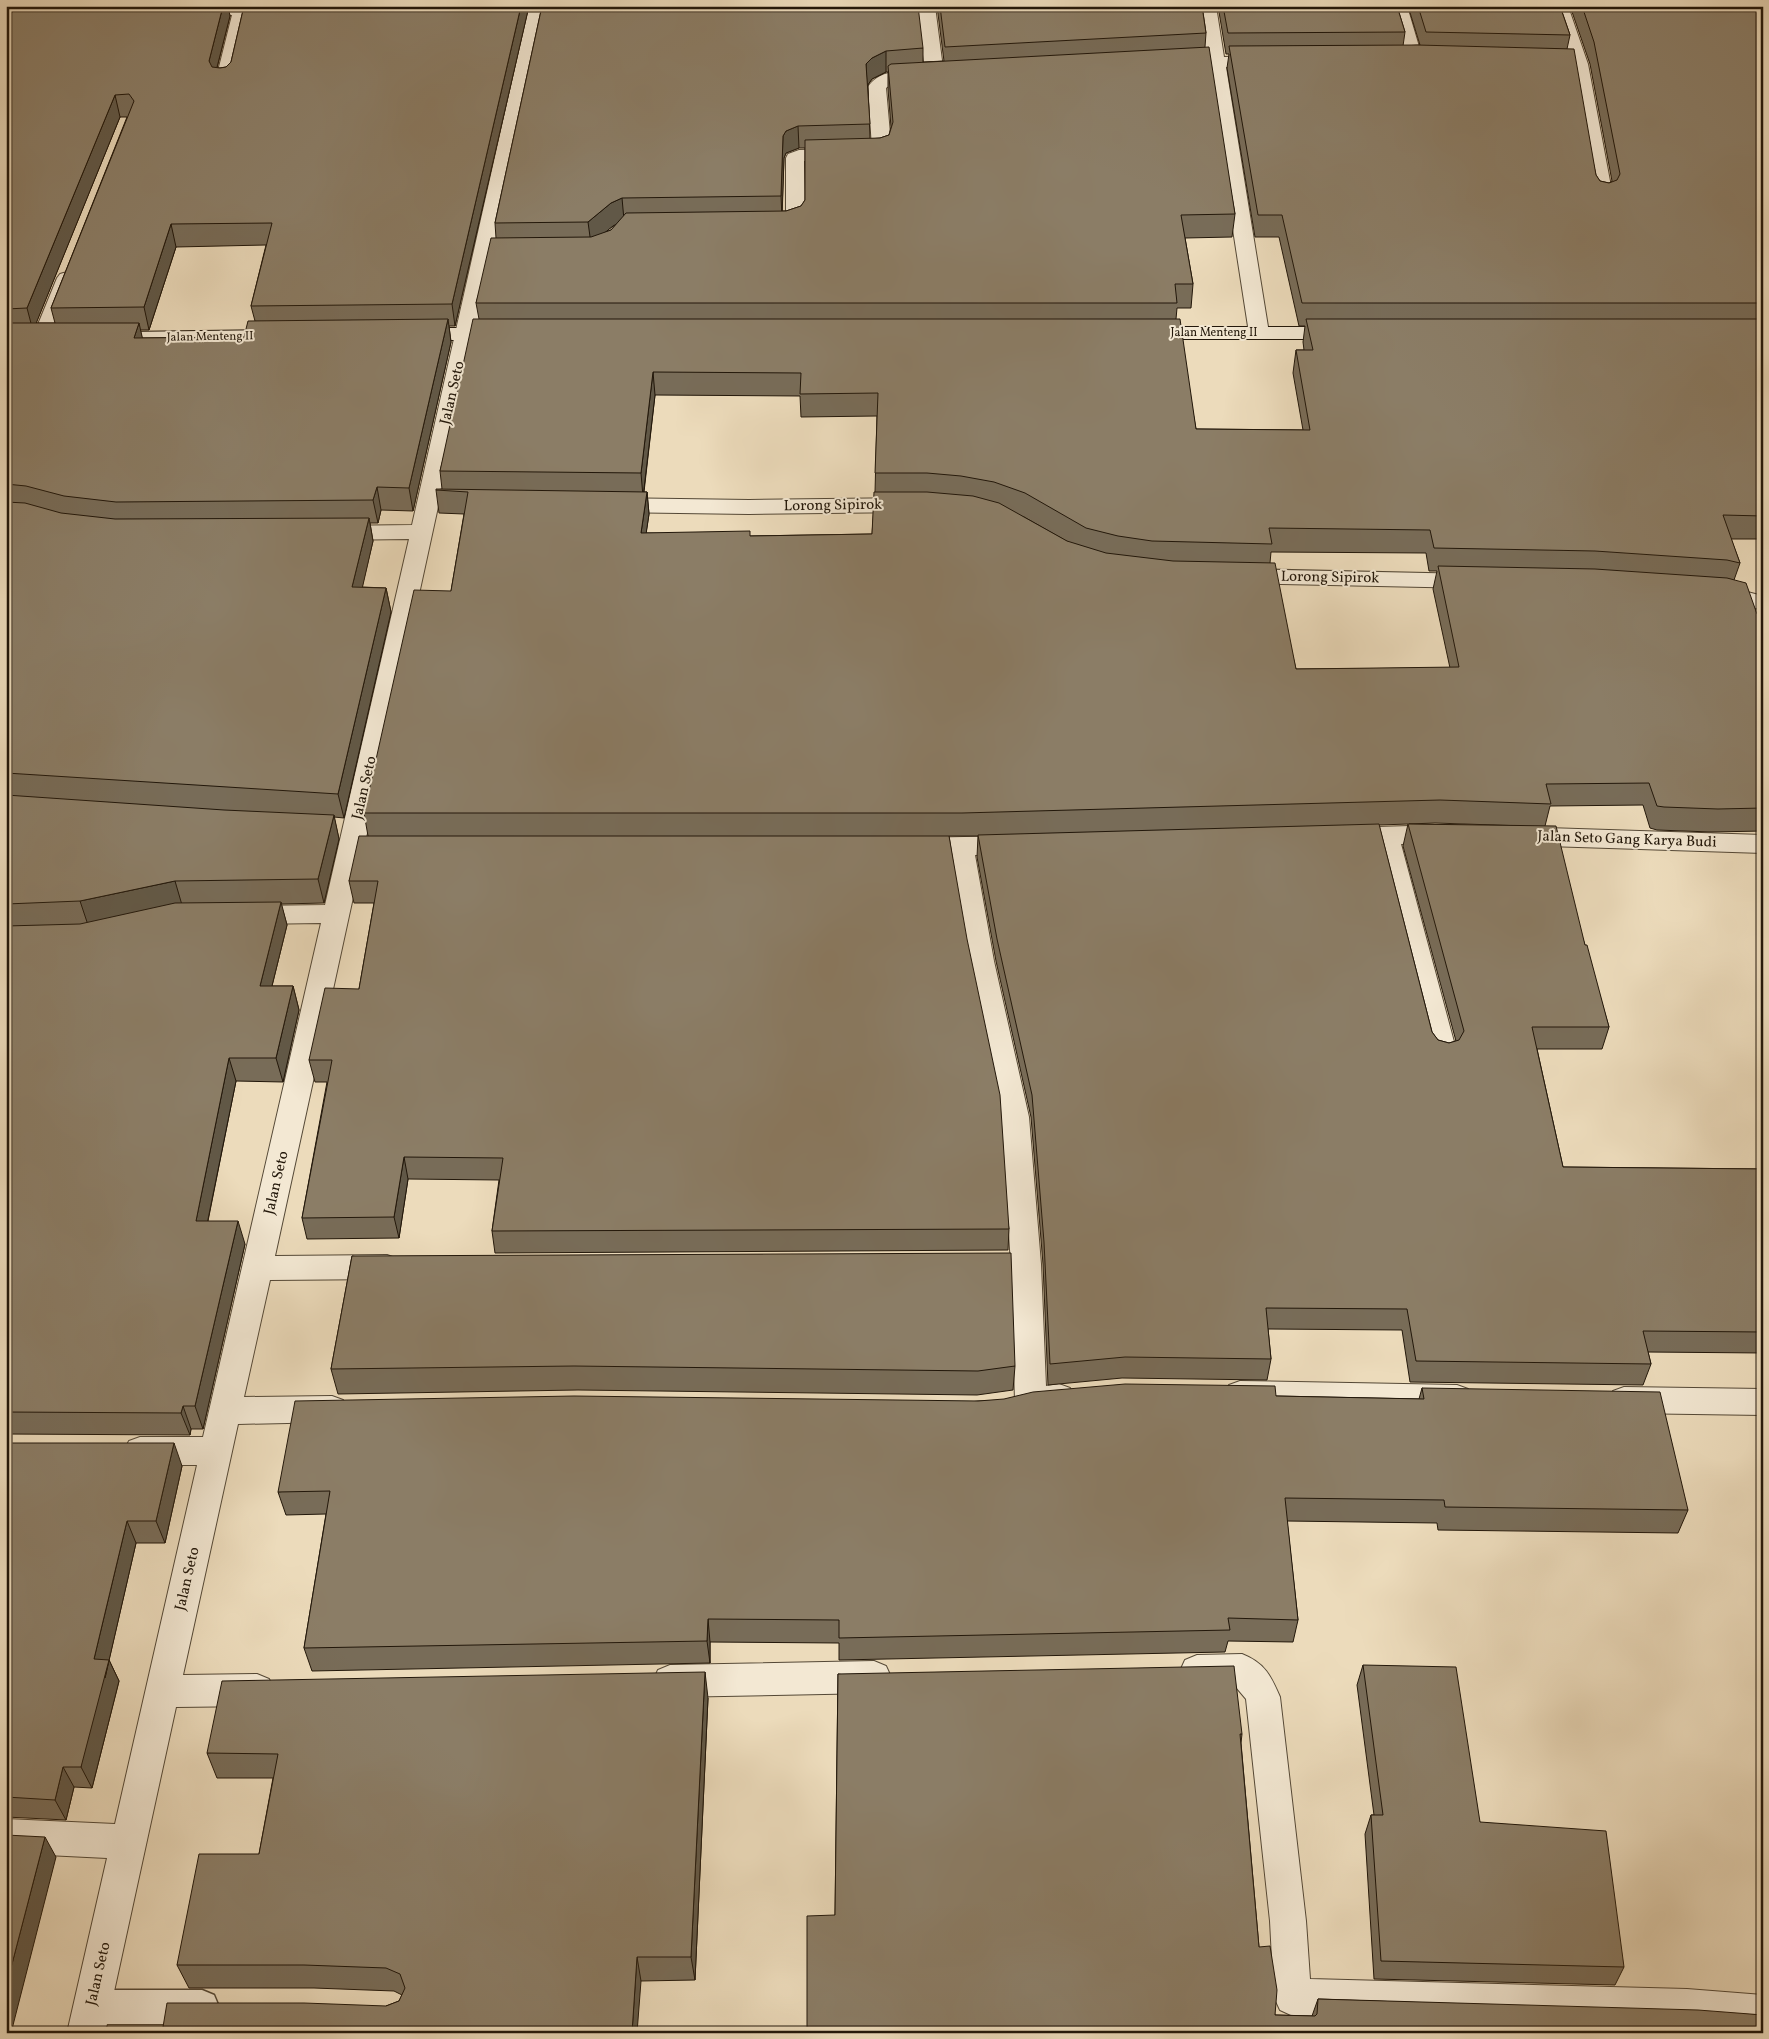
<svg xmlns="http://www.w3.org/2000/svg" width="1769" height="2039" font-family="Vollkorn,serif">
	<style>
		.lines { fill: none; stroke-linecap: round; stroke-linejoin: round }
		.lane-casing { stroke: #544836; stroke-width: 3 }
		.street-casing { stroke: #544836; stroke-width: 2 }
		.secondary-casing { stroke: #22170a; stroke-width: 2 }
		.lane { fill: #f3e8d3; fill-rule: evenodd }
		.street { fill: #f3e8d3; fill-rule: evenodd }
		.secondary { fill: #f3e8d3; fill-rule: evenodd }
		.wall { fill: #786c58; stroke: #22170a; fill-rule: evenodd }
		.shaded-wall { fill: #615847; stroke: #22170a }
		.building { fill: #8b7d66; stroke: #22170a }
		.labels { text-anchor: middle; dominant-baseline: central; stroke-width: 4; stroke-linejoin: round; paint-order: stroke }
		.far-street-label { font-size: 12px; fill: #22170a; stroke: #f3e8d3 }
		.street-label { font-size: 15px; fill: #22170a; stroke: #f3e8d3 }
	</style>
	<rect width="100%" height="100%" fill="#ecdbbb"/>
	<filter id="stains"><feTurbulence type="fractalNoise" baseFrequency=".004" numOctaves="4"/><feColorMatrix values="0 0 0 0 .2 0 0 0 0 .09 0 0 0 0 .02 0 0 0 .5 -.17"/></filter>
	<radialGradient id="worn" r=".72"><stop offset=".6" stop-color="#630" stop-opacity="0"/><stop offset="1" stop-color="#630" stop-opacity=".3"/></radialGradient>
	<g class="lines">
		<defs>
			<path id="lane" d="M92 1990H202L214 1995 219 2007 214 2019 202 2024H92L80 2019 75 2007 80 1995Z"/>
			<path id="street" d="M188 6H330L328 10 322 11 250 14 233 83 230 87 224 88 218 87 215 83 232 15 190 16 184 15 181 11 184 7Z
				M529 6H547L275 1256 387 1255 398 1259 402 1267 398 1275 387 1279 270 1280 244 1397 332 1396 343 1400 348 1409 343 1418 332 1422 238 1424 183 1675 257 1674 269 1679 274 1690 269 1701 257 1706 176 1707 105 2033H67L107 1858 6 1853V1819L115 1824 197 1465H140L129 1461 124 1451 129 1441 140 1437H203L321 923 248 924 239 922 235 915 239 908 248 906 325 905 409 539 333 540 325 538 322 533 325 528 333 526 412 525Z
				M917 6H935L944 76 941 80C924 84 901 76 886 88L891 145 887 157 804 161 806 222C798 234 779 233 766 230L763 226 766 222 786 219V158L788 154 799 150 872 148 868 87C881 68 905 71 925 71Z
				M1198 6H1216L1224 57 1265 56 1271 57 1274 61 1271 65 1265 66 1226 67 1269 333 1266 337 1259 339 1252 337 1249 333 1208 68 1167 67 1164 63 1167 59 1206 57Z
				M1390 6H1407L1423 60 1420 64 1414 65 1408 64 1405 60Z
				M1551 6H1568L1588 64 1613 197 1610 201 1603 203 1596 201 1593 197 1570 64Z
				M67 272 74 274 77 278 52 339 49 343 42 345 35 343 32 339 57 278 60 274Z
				M610 498 749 500 912 498 920 500 923 505 920 510 912 512 749 514 610 512 602 510 599 505 602 500Z
				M1241 569 1473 574 1481 576 1485 581 1481 586 1473 588 1241 583 1233 581 1230 576 1233 571Z
				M1716 584 1763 596V610L1708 596 1704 591 1708 586Z
				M1442 825 1451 828 1455 834 1451 840 1442 843 1401 844 1457 1053 1453 1060 1443 1063 1433 1060 1429 1053 1376 845 1345 846 1336 843 1332 837 1336 831 1345 828Z
				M1520 827 1763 835V853L1520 845 1511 842 1507 836 1511 830Z
				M1015 836 1024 839 1028 845 1024 851 1015 854 975 855 994 961 1029 1117 1041 1264 1046 1386 1059 1384 1070 1388 1075 1397 1070 1406C1054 1412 1036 1416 1020 1410L1015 1401 1011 1264 1001 1117 968 961 950 855 913 856 904 853 900 847 904 841 913 838Z
				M1240 1381 1457 1385 1468 1389 1473 1398 1468 1407 1457 1411 1240 1407 1229 1403 1224 1394 1229 1385Z
				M1624 1387 1763 1389V1415L1624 1413 1613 1409 1608 1400 1613 1391Z
				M1242 1654C1265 1663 1271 1676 1280 1697L1306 1921 1310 1979 1687 1989 1763 1995V2033L1687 2027 1293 2016 1280 2010 1274 1997 1270 1921 1246 1699 1235 1686 1197 1687 1185 1682 1180 1671 1185 1660 1197 1655Z
				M874 1661 886 1666 891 1677 886 1688 874 1693 670 1697 658 1692 653 1681 658 1670 670 1665Z"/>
			<path id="secondary" d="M1145 327H1342L1349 329 1352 333 1349 337 1342 339H1145L1138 337 1135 333 1138 329Z
				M413 328H507L514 330 517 334 514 338 507 340H413L406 338 403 334 406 330Z
				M282 330 289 332 292 336 289 340 282 342 125 344 118 342 115 338 118 334 125 332Z"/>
		</defs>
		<!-- lane casing -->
		<use href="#lane" class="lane-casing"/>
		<!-- street casing -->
		<use href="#street" class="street-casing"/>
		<!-- secondary casing -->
		<use href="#secondary" class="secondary-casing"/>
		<!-- lane -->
		<use href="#lane" class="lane"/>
		<!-- street -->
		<use href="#street" class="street"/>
		<!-- secondary -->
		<use href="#secondary" class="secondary"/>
	</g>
	<!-- wall -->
	<path class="wall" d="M6 6H228L230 16 217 68H220L226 67 231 62 244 6H529L455 326H449L451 342 413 511 381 510 378 523H370L373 541 362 587 386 588 391 612 344 818 334 817 339 839 324 903 281 904 287 925 272 986H293L299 1010 283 1082 236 1081 208 1221 245 1244 203 1429H191L190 1435 6 1434ZM120 117H127L51 308 55 323H36ZM266 245 251 306 255 321 244 337 142 338 140 330H149L176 247Z
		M542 6 923 48V62L944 61 937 6H1202L1206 33 1205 47 1235 214 1232 237 1185 238 1193 284 1191 308H1177L1176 319 1196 429 1303 430 1293 373 1296 350H1304L1303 342 1305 326H1299L1279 237H1255L1227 68 1229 54H1226L1218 6H1397L1405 32 1403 46 1420 45 1408 6H1560L1570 35 1567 49 1596 175 1600 181 1609 183 1612 181 1590 64 1570 6H1763V539H1731L1740 563 1734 580 1757 614H1763V831L1711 832 1657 830 1650 828 1643 805 1550 806 1545 826 1585 945 1609 1027 1602 1049H1537L1563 1167 1762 1169 1763 1167V1353L1648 1352 1651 1364 1643 1385 1410 1382 1402 1330 1268 1329 1271 1359 1267 1380 1122 1378 1048 1385 1043 1264 1031 1117 996 961 977 857 978 836H949L1009 1229 1008 1250 495 1253 492 1231 499 1180 408 1179 399 1238 307 1239 302 1218 327 1082H315L309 1060 359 989 374 903H354L349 881 368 836 364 813 451 591 464 514 439 513 436 490 442 489 440 471 479 319 476 303 496 238 495 223ZM886 72H888V89L891 127 889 135 880 138 870 139 868 85 872 79ZM799 148H805V200L801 206 786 211H782L784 158 786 153ZM616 224 611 230 605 232 613 226ZM655 395 800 396 801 417 877 416 875 492 872 534 750 536 646 533 649 514 647 492H644ZM1021 516 1024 517 1068 542ZM1271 552 1426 553 1429 571H1437L1433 589 1450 668 1296 669 1270 563ZM1435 823 1524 826 1409 824ZM1408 824 1403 846 1456 1041 1449 1043 1438 1040 1432 1032 1379 825Z
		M352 1256 1015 1366 1013 1390 977 1395 578 1390 338 1394 331 1369Z
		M1422 1388 1688 1510 1678 1533 1438 1530 1437 1523 1287 1521 1298 1620 1293 1642 1228 1641 1225 1652 839 1660V1643L710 1642V1663L312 1671 304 1648 326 1514 286 1515 278 1492 978 1401 1276 1396 1419 1399Z
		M6 1443 182 1466 165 1543H136L109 1660 119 1681 92 1788 74 1787 66 1820 6 1817Z
		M1363 1665 1480 1822 1624 1967 1615 1985 1374 1979 1365 1834 1371 1815H1374L1357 1685Z
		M838 1674 1242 1734 1241 1743 1259 1947 1275 2015 1312 2016 1318 1999 1763 2015 807 2033 835 1915Z
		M708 1698 695 1980 641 1981 386 2006 399 2001 402 1995 394 1991 314 1988H189L177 1965 259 1854 273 1778H217L207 1753Z"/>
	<!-- shaded-wall -->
	<path class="shaded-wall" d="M223 6H228L230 16 213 83 209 61Z
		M521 6H529L455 326 452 304Z
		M886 51V72L872 79 867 86 866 64 872 58Z
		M115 95 120 117 33 331 27 308Z
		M798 126 799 148 786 153 784 158 782 218 781 196 783 136 786 131Z
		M622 198 624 220 613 226 591 244 588 222 611 203Z
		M171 224 176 247 149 330 144 307Z
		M448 319 451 342 413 511 409 488Z
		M139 323 144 345 134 338Z
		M653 372 655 395 643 497 641 473Z
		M377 487 381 510 378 523 373 500Z
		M647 492 649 514 643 555 641 533Z
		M369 518 373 541 357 611 352 587Z
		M386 588 391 612 344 818 338 794Z
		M334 815 339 839 324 903 318 879Z
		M175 881 182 905 88 925 80 901Z
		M281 902 287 925 266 1010 260 986Z
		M293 986 299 1010 283 1082 276 1058Z
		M229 1058 236 1081 203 1244 196 1221Z
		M404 1157 408 1179 399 1238 394 1217Z
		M238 1221 245 1244 203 1429 195 1406Z
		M183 1406 191 1429 190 1435 181 1413Z
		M174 1443 182 1466 165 1543 156 1521Z
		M127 1521 136 1543 105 1678 109 1660 119 1681 92 1788 81 1767 94 1659Z
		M708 1619 710 1642V1663L707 1641Z
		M705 1672 708 1698 695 1980 691 1957Z
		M63 1767 74 1787 66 1820 55 1800Z
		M45 1837 56 1857 11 2033H6V1987Z
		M637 1957 641 1981 637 2033H632Z"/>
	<!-- building -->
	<path class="building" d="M6 6H223L209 61 212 67 220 68 226 67 231 62 244 6H521L452 304 251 306 272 223 171 224 144 307 51 308 134 101 129 94 115 95 27 308 6 309Z
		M542 6H918L923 48 886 51 872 58 866 64 870 124 798 126 786 131 783 136 781 196 622 198 611 203 588 222 495 223Z
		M940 6H1202L1206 33 945 47Z
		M1223 6H1397L1405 32 1228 33Z
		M1418 6H1560L1570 35 1426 32Z
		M1582 6H1763V303H1302L1282 215H1258L1229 46 1417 45 1574 49 1596 175 1600 181 1609 183 1617 180 1620 174 1594 42Z
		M1209 47 1235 214 1181 215 1193 284H1175L1177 303H476L491 238 591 237 611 230 626 213 786 211 801 206 805 200V140L880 138 889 135 893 122 888 66 891 64Z
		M448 319 409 488 377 487 373 500 116 502 64 496 26 486 6 484V323H139L134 338 244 337 248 321Z
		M473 319H1180L1196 429 1310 430 1296 350H1313L1306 319H1763V516L1723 515 1740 563 1727 560 1595 551 1434 548 1430 530 1269 528 1272 544 1152 541 1118 536 1086 528 1025 493 994 482 961 476 927 473H875L878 393 800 394 801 373 653 372 641 473 440 471Z
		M436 489 647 492 641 533 750 531V536L872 534 874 492H927L973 496 999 503 1067 541 1106 553 1173 561 1275 563 1296 669 1459 667 1438 566 1595 569 1727 578 1746 583 1757 614H1763V686H1760L1763 691V808L1718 809 1664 807 1657 806 1649 783 1546 784 1551 804 1440 800 962 813H364L414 590 451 591 468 492 436 490Z
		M6 502 25 503 61 513 115 519 369 518 352 587 386 588 338 794 6 773Z
		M6 795 224 810 334 815 318 879 175 881 80 901 6 904Z
		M1379 824 1432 1032 1438 1040 1449 1043 1459 1040 1464 1031 1408 824 1556 826 1585 945H1587L1609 1027H1532L1563 1167 1763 1169V1332L1643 1331 1651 1364 1416 1361 1407 1309 1266 1308 1271 1359 1125 1357 1050 1364 1044 1242 1032 1095 997 939 978 835Z
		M359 836H949L967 939 1000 1095 1009 1229 492 1231 503 1158 404 1157 394 1217 302 1218 332 1060H309L325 988 359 989 378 881H349Z
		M281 902 260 986H293L276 1058H229L196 1221H238L195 1406H183L181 1413 6 1412V1199L7 1196H6V926L80 924 175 903Z
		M1011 1253 1015 1366 978 1371 574 1366 331 1369 352 1256Z
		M1125 1384 1275 1386 1276 1396 1424 1399 1422 1388 1660 1392 1688 1510 1445 1507 1444 1500 1285 1498 1298 1620 1228 1618 1230 1630 839 1638V1620L708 1619 707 1641 304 1648 330 1491 278 1492 295 1401 574 1396 978 1401 1004 1399 1033 1392Z
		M6 1443H174L156 1521H127L94 1659 109 1660 81 1767H63L55 1800 6 1797Z
		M1363 1665 1456 1667 1480 1822 1606 1831 1624 1967 1381 1961 1371 1815H1383Z
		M1234 1666 1242 1734H1240L1259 1947 1270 1946 1277 1990 1275 2015 1315 2016 1317 2014 1318 1999 1698 2010 1763 2015V2033H807V1916L835 1915 838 1674Z
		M705 1672 691 1957H637L632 2033H162L167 2003H304L386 2006 399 2001 405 1988 400 1974 386 1968 304 1965H177L199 1854H259L278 1754 207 1753 222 1681Z
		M6 1835 45 1837 6 1987Z"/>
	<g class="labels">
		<!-- far-street labels -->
		<g class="far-street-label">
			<text x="1214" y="333">Jalan Menteng II</text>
			<text transform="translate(210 337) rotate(-1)">Jalan Menteng II</text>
		</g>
		<!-- street labels -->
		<g class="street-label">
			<text transform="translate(453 393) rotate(-77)">Jalan Seto</text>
			<text transform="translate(833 506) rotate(-1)">Lorong Sipirok</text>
			<text transform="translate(1330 578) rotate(1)">Lorong Sipirok</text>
			<text transform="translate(365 788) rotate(-77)">Jalan Seto</text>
			<text transform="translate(1627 840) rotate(2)">Jalan Seto Gang Karya Budi</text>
			<text transform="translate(277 1183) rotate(-77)">Jalan Seto</text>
			<text transform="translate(188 1579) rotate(-77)">Jalan Seto</text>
			<text transform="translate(99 1974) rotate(-77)">Jalan Seto</text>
		</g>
	</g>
	<!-- margin -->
	<rect width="1769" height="2039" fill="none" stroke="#ecdbbb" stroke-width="25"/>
	<rect x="8" y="8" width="1754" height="2024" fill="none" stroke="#22170a" stroke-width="2.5"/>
	<rect x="12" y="12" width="1744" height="2014" fill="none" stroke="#22170a"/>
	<rect width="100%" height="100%" filter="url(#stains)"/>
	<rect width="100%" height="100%" fill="url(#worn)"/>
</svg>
